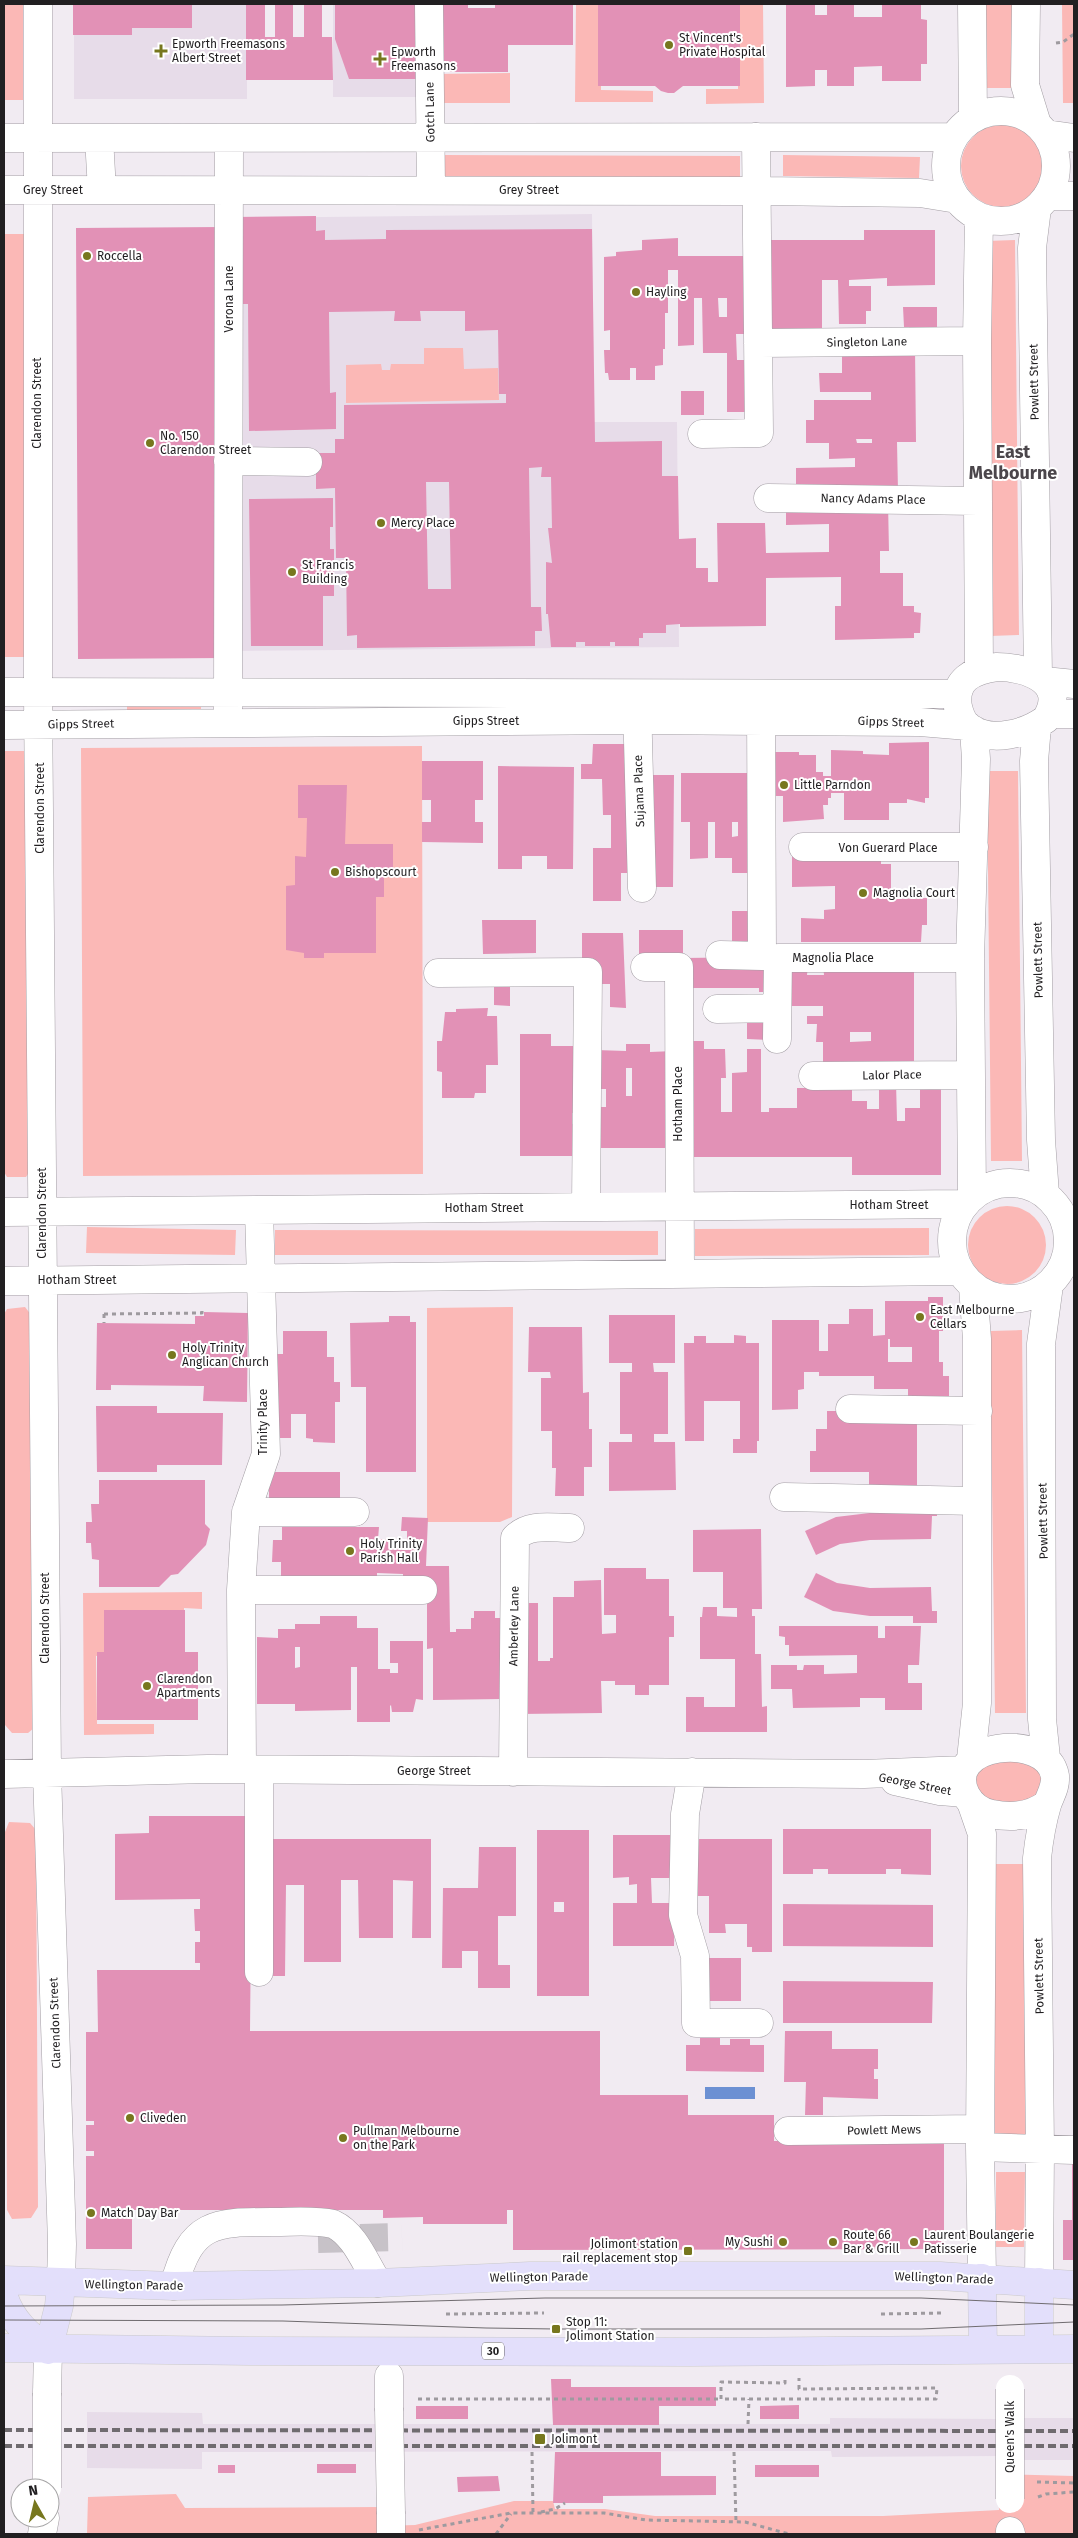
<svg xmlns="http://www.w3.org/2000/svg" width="1078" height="2538" font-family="'Fira Sans',sans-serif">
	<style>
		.built { fill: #e7dce9 }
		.green { fill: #fbb8b6 }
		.water { fill: #6c90d3 }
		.building { fill: #e291b6; fill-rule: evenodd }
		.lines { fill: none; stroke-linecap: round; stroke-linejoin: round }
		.minor-tunnel { stroke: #c7c2c8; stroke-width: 28; stroke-dasharray: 28 14; stroke-linecap: butt }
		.minor-casing { stroke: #a39ea4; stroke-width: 29 }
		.major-casing { stroke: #cac9ca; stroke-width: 29 }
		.path { stroke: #9e9a9f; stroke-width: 3; stroke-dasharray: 4 4; stroke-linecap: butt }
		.minor { stroke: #fff; stroke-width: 28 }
		.major { stroke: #e3dffb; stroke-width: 28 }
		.tram { stroke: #6f6b6f; stroke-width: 1 }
		.rail { stroke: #6f6b6f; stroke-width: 4; stroke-dasharray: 8 4; stroke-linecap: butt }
		.minor-bridge-casing { stroke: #a39ea4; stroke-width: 29; stroke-linecap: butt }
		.minor-bridge { stroke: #fff; stroke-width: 28 }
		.poi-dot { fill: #77771e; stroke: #fff; stroke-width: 2 }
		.labels { text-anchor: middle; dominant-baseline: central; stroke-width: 4; stroke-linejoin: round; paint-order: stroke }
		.shield { fill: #fff; stroke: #646264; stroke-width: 1 }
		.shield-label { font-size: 11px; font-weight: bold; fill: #211f21 }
		.poi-label { font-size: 12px; fill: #211f21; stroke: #fff; text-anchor: start }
		.street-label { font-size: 12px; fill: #211f21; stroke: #fff }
		.district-label { font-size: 18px; font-weight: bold; fill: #4b464b; stroke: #fff }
	</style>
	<rect width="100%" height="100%" fill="#f1ebf2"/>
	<!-- built -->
	<path class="built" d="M74 4H247V99H74Z
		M333 4H419V97H333Z
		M592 214 594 422H677L679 647 236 651 232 218Z
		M87 2412 202 2413 203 2424H830V2418L997 2419 998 2456 832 2457 831 2451 202 2452V2469L87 2468Z
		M1020 2418H1074V2460H1020Z"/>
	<!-- green -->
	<path class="green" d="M4 4H23V100H4Z
		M576 4H601V90L653 91V102H575Z
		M738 4H763L764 103 706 104V89H738Z
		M985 4H1013V88H985Z
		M1062 4H1074V103H1063Z
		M510 73V103H434V74Z
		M961 166a41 41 0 1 1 82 0a41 41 0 1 1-82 0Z
		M443 155 740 156V178L443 177Z
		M783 155 920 157 919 178 783 176Z
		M4 234H27L30 657H4Z
		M1015 240 1019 635 990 636 986 241Z
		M424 348H463L464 369 498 368 499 400 346 403V365L381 364 382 370H390L391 364H424Z
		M127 701H201V709L127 710Z
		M422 746 423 1174 83 1176 81 748Z
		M5 751H25L29 756 32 1168 26 1177H7L4 1172Z
		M987 771H1018L1022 1161H991Z
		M968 1245a39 39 0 1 1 78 0a39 39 0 1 1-78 0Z
		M87 1227 236 1230 235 1255 86 1253Z
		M929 1228V1255L695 1256V1229Z
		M275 1230 658 1231V1255H275Z
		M25 1307 32 1316 34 1728 28 1733H12L5 1725 4 1314 7 1309Z
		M513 1307 512 1517 500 1522H427V1308Z
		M1022 1330 1026 1713H995L990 1331Z
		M202 1592V1609L184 1608V1614L105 1655 96 1656 97 1724H154V1734L84 1735 83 1593Z
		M991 1760 1032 1762 1045 1777 1042 1792C1020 1805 999 1808 978 1793L973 1774Z
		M9 1822 30 1823 36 1830 38 2207 31 2218 12 2219 7 2210 5 1832Z
		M993 1864H1023L1026 2134H995Z
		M996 2172H1025L1024 2247H996Z
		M998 2474 1074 2476V2534H87L88 2497 176 2494 185 2508 382 2507V2526L415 2525 514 2501H553L555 2509H605L655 2516H883L999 2510Z"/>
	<!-- water -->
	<path class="water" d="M705 2087H755V2099H705Z"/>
	<!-- building -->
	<path class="building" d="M73 4H192V28H132V35H73Z
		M246 4H265V37H275V4H293V37H304V4H322V37H332L333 80H246Z
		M335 4H418V79H349L335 39Z
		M439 4H468V8H495V4H573V45H508V72H439Z
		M598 4H740V86H683L674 93H668L661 91 655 86H598Z
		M786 4H815V15H827V4H854V17H882V4H921V19L927 20V64H921V81H882V66L854 67V86H827V70H815V86L786 87Z
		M316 216V231L325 230V240L386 239V230L592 229 595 442 662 441V476H678L679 539 696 538V568H708V582H718L717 523H765L766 553 829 552V524L786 525V503L888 502 889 551H880V573H903V606H914V612L921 613 920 633H914V638L835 640V606H841V577L766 578V626L680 627V624L666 625V633H643V638H639V646H615V642H610V646H585V642H576V647H551L548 614H546V562L552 563 548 528H552L551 477H541L542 467 529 468 531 607H541L542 631H535V646L357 648V635L347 636 346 558H336L335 488 316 489V453H335V439H344V405L506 403V394H499L498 330 465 331V311H420L421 321H394L395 311 329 312 330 393 336 392V429L249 431 248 304H235L233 217ZM426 482H449L451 589H428Z
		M222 227 224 658 78 659 76 228Z
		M864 230H935V285L887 286V278L849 280V286H871V311H866V324H839L838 280H822V335H761V240H864Z
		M678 238V256H751V334H736L737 360H752V412H727V353H703L702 298H694V345L678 346V270H668V313H665V349H663V365L655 366V380H636V368H630V380H609L608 373H605L604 350H610V330L604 331V257L616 256V252L642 250V240ZM718 298H727V317H719Z
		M903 307H937V335H909V327H904Z
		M915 348 916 442H897L898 491 796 492V468L855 467V458L829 459V443H806V420H814V400H871V392H820L819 373H842V355ZM856 439H872V443H857Z
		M681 391H704V415H681Z
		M333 498V527H330V549H334V596H323V646H251L249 499Z
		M929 742V798H925V803L907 799V803H889V820H844V793H831V798H828V805H823L824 819 783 822V796H768L756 873H732V858H715V822H708V858L690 859V822H681V773H768V752H799V755H816V772H823V776H831V750L863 751V754L889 755V743ZM732 822H738V836L732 837Z
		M593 744H635V873H621V901H593V848H611V815H603L602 779H581V764H592Z
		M422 761H483V800H475V822H483V843L422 842V822H431V800H422Z
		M498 766 574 767 573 869H547V856H522V869H498Z
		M642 775H674L673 887H654V819L642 818Z
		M298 785H347L345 844H393V869H376V872L384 871V897H376V953H324V958H304V953L286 950V886L295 885V856L306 857 307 818H298Z
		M792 851H881V864H891V899L927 898V925H922L921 942H801V918L824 919V910L835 909V886L792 887Z
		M732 911H756L757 942H732Z
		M482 920H536V953L483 954Z
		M639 930H683V958L769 957V992H759V988H681L639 958Z
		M582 933H623L626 1008 610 1007V984H593V958H582Z
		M783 965H808L807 975H824L823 965H914V1067H823V1042H816L817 1024H807V1016H823V1006H783ZM850 1032H871V1041L850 1042Z
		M494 984H510V1006L494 1005Z
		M488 1008 487 1016H497L498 1065H486V1093H475L474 1098H442V1072L437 1071V1041H442L445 1012H456V1009Z
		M747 1013 769 1018V1040L747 1039Z
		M520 1034H551V1046H580L574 1113H572V1124H580L574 1156H520Z
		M682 1041H704V1049H725L726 1078H721V1112H732V1073L747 1072V1049H761V1112H769V1108H797V1088H824L852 1082V1101H867V1109H879V1082H896L897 1121H905V1108H920V1082H941V1175H852V1157H682Z
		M626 1044H650V1052L674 1051V1148H596L597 1107H606V1089H596V1050L626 1051ZM626 1068H632V1096H626Z
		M928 1297H943V1331H939V1362H943V1376H949V1398H908V1389H874V1376H819V1372H804V1389L798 1390V1409L772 1410V1320H819V1351H828V1324H849V1309H873V1336L885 1335V1301H928ZM888 1339H890V1347H912V1362H888Z
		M204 1312 248 1313 247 1402 203 1401 204 1386 111 1385V1390H96L97 1323 195 1324V1316H204Z
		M609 1315H675V1363H653L654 1372H668V1434H654V1442H675L676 1490 609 1491V1442H632V1434H620V1372H632V1363H609Z
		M389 1316H410V1322H416V1472H366V1387H351L350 1323 389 1322Z
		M529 1327H582L583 1393 589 1392V1429H592V1467H584V1496H555L556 1468H552V1431H541V1378H551L550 1372H528Z
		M283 1331H327V1357H334V1382H340V1402H335V1443L313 1442V1439L306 1438V1414H291V1438H273V1354H283Z
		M734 1335 746 1336V1343H759V1441H757V1453H733V1439H740V1401H704V1441H685L684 1343H694V1336H706V1343H734Z
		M96 1406H157V1413H223L222 1465H157V1472H97Z
		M827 1411H917V1490L869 1491V1472H810V1451H816V1429H827Z
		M269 1472H340V1499H269Z
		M99 1480H205V1524L210 1529 206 1545 178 1574 171 1575 159 1587H99V1560L92 1559 91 1543H86V1522H92L91 1504H99Z
		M937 1505V1516H932L931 1539 870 1540 840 1544 816 1555 805 1531 836 1517Z
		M402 1517 428 1518 426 1566H449L450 1632H456V1629H471V1618H474V1611H495V1618H500L501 1699 433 1700V1648L427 1649V1579L403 1578V1574L377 1573V1578L281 1576V1562H272L273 1540H282V1527H379L378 1539 407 1540V1531H401Z
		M761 1529 762 1609H752V1616H755V1654H761L762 1707 767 1706V1732H686V1697H704V1707H735V1659H700V1617H702L703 1607H717V1616L737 1617V1608H723V1572H693V1530Z
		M604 1568H646V1579H669V1616H674V1637H669V1685H649V1695H635V1685H615V1681H601L602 1713 520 1714 519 1603H538V1661H550V1658H553V1597H574V1581L601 1580 602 1634 616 1633V1615H604Z
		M816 1573 837 1583 870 1588 931 1587 932 1611H937V1623H913V1616H870L833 1611 804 1597Z
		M104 1610H185V1652H198V1720H97V1652H104Z
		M320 1616H357V1628H378V1669H390V1673H398V1663H390V1641H423V1700L416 1699 413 1712H392L391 1705 390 1706V1722H357V1667H351V1710L295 1711V1704H257V1637L278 1638V1629H295V1624H320ZM295 1647H300V1667L295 1668Z
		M779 1626H878V1638H885V1626H921L919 1665H908V1683H922V1710H885V1698H860V1707L793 1708 792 1689H771V1665H797V1670H803L804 1665H824V1674L857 1673V1655L789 1656V1645H785V1637L779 1636Z
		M149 1816H252L250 2031H600V2095H688V2115H774V2141H944V2249L513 2250V2210H507V2224H423V2217L383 2218V2210H132V2249H86V2156H94V2151H86V2125H94V2121H86V2032H98L97 1970H200V1963H195V1942H200V1931H195L194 1909H200V1899L115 1900V1834L149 1833Z
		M783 1829H931V1875L901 1874V1869H886V1874H828V1869H813V1874H783Z
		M537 1830H589V1996H537ZM554 1902H564V1912H554Z
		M613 1835H675V1878H651L652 1903H675L674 1946H613V1903H637V1884L629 1885V1877L613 1878Z
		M264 1839H431V1938H412L413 1881 393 1880V1938H359L358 1880H341V1962H304V1885H286L285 1976H263Z
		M696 1839H772V1952H752V1947H747V1924H725L726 1933H709V1896H696Z
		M479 1847H516V1916H498V1965H510V1988H478V1951H462V1968H442L443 1888H478Z
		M783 1904 933 1905V1947L783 1946Z
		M701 1958H741V2001H701Z
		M783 1981 933 1982 932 2023H783Z
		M785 2031H832V2049H878V2069H874V2079H878V2099L823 2097V2115H805L806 2082H784Z
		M700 2038H720V2045H730V2039H750V2045H764V2072L686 2071V2045H700Z
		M1072 2154H1074V2260H1063V2220H1072Z
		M551 2379H571V2387H716V2406H659V2425H553Z
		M799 2405V2419H760V2406Z
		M416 2406H468V2419H416Z
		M555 2452H661V2476H716V2495L603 2496V2503H553Z
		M317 2464H356V2473H317Z
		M218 2465H235V2473H218Z
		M755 2465H819V2477H755Z
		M498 2476 500 2491 458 2492 457 2477Z"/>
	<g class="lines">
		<!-- minor-tunnel -->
		<path class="minor-tunnel" d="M318 2239 402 2237"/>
		<defs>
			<path id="minor" d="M38 4V693L47 1772 62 2244 61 2283
				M429 4 431 190
				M972 4 973 118
				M1026 4 1025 85 1037 124
				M946 166a55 55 0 1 1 110 0a55 55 0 1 1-110 0Z
				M1046 134 1074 138
				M4 138 953 137
				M99 138 102 190
				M4 190 756 191 920 193 957 199
				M1047 196H1074
				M1037 208 1032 248 1038 676
				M979 217 977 341 979 669
				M758 343 977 341
				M702 434 759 433 756 137
				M228 461 308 462
				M768 498 978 501
				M997 667C1026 667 1069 681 1046 719 1027 733 991 744 969 727 963 723 960 715 958 707 953 680 973 670 997 667Z
				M1044 681 1074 684
				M4 692 957 694
				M637 703 642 888
				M228 711 229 138
				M1049 714H1074
				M4 725 637 720 920 722 968 726
				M1037 726 1034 761 1041 1140 1045 1194
				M803 847H974
				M720 955 762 956 761 703
				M645 967H679L680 1274
				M438 973 588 972 586 1207
				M717 1009 777 1008
				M777 1039 778 958H970
				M813 1076 970 1075
				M952 1241a58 58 0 1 1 116 0a58 58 0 1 1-116 0Z
				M972 1196 970 958 976 759 974 730
				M4 1212 964 1204
				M4 1281 959 1271
				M850 1409 978 1411
				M784 1497 977 1501
				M246 1512H355
				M241 1590H423
				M1046 1758 1042 1719 1041 1344 1049 1285
				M971 1759 977 1703V1339L973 1287
				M242 1769 241 1590 246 1512 266 1454 259 1210
				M513 1772 515 1538C529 1523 551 1528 570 1528
				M692 1772 685 1814 683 1915 695 1956 696 2023H759
				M4 1774 208 1769 864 1774 964 1770
				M895 1781 940 1791 965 1793
				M972 1805 982 1834 980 2147 982 2278
				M259 1972V1770
				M788 2131 980 2129
				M980 2147 1074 2150
				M1039 2282 1040 2150 1037 1858C1039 1840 1042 1822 1047 1805 1050 1795 1056 1788 1055 1776 1047 1730 940 1743 966 1795 972 1806 980 1812 992 1814 1011 1818 1031 1816 1047 1804
				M174 2286C191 2221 215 2222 275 2222 294 2222 315 2220 333 2224 355 2234 365 2263 378 2283
				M47 2393 48 2350
				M389 2408V2376
				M1010 2531 1011 2534
				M42 2534 45 2518
				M391 2534V2514"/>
			<path id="major" d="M982 2278 983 2349
				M4 2280 174 2286 378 2283 530 2276H940L1074 2285
				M4 2297C11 2320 29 2336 48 2350L59 2306 61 2283
				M4 2348 249 2351 690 2352 1074 2349
				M1039 2349V2282"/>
		</defs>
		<!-- minor casing -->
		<use href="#minor" class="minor-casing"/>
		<!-- major casing -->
		<use href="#major" class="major-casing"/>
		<!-- path -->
		<path class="path" d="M1056 43 1063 42 1074 34
			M104 1314 202 1313V1307
			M104 1314V1323
			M446 2314 544 2313
			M881 2314 941 2313
			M785 2380V2383L721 2382V2399H936L937 2388 799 2389V2378
			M418 2399H721
			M748 2424 749 2399
			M532 2452 533 2513
			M734 2452 736 2522
			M1037 2482 1074 2483
			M1038 2497 1046 2494 1074 2492
			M541 2512 555 2509 565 2503
			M419 2530 511 2513H604L646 2520 745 2522 789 2534
			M496 2534 511 2514"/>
		<!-- minor -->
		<use href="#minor" class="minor"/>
		<!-- major -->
		<use href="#major" class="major"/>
		<!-- tram -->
		<path class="tram" d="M4 2306 282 2305 545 2298H921L1074 2305
			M4 2320 283 2321 486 2328 556 2329H921L1074 2322"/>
		<!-- rail -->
		<path class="rail" d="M4 2430 1074 2431
			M4 2446H1074"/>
		<defs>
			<path id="minor-bridge" d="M47 2393V2488
				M389 2408 391 2514
				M1010 2499V2389"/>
		</defs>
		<!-- minor-bridge casing -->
		<use href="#minor-bridge" class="minor-bridge-casing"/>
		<!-- minor-bridge -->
		<use href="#minor-bridge" class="minor-bridge"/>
	</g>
	<!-- markers -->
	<g class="poi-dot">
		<circle cx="669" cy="45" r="5"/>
		<path d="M158.5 43.5h5v5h5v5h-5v5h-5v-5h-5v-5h5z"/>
		<path d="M377.5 51.5h5v5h5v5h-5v5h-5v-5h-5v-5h5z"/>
		<circle cx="87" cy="256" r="5"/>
		<circle cx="636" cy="292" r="5"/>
		<circle cx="150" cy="443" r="5"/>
		<circle cx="381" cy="523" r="5"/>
		<circle cx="292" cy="572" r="5"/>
		<circle cx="784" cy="785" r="5"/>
		<circle cx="335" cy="872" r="5"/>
		<circle cx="863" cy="893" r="5"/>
		<circle cx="920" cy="1317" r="5"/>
		<circle cx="172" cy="1355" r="5"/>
		<circle cx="350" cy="1551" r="5"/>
		<circle cx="147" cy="1686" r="5"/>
		<circle cx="130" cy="2118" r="5"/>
		<circle cx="343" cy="2138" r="5"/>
		<circle cx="91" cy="2213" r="5"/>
		<circle cx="783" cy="2242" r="5"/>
		<circle cx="833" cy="2242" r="5"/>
		<circle cx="914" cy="2242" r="5"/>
		<rect x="683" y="2246" width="10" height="10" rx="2.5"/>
		<rect x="551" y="2324" width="10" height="10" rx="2.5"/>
		<rect x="534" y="2433" width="12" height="12" rx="2.5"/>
	</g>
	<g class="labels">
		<!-- shield labels -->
		<rect class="shield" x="482" y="2342.5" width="22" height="17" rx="4"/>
		<g class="shield-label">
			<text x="493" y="2351">30</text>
		</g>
		<!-- poi labels -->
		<g class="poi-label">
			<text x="679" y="38">St Vincent's<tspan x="679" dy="14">Private Hospital</tspan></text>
			<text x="172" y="44">Epworth Freemasons<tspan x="172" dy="14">Albert Street</tspan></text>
			<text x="391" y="52">Epworth<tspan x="391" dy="14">Freemasons</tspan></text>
			<text x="97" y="256">Roccella</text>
			<text x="646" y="292">Hayling</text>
			<text x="160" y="436">No. 150<tspan x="160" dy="14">Clarendon Street</tspan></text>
			<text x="391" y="523">Mercy Place</text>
			<text x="302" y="565">St Francis<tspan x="302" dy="14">Building</tspan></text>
			<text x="794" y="785">Little Parndon</text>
			<text x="345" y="872">Bishopscourt</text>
			<text x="873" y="893">Magnolia Court</text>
			<text x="930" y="1310">East Melbourne<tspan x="930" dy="14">Cellars</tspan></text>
			<text x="182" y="1348">Holy Trinity<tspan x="182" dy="14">Anglican Church</tspan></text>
			<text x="360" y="1544">Holy Trinity<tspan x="360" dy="14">Parish Hall</tspan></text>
			<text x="157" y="1679">Clarendon<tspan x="157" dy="14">Apartments</tspan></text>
			<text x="140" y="2118">Cliveden</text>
			<text x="353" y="2131">Pullman Melbourne<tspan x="353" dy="14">on the Park</tspan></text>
			<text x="101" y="2213">Match Day Bar</text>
			<text x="843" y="2235">Route 66<tspan x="843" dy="14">Bar &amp; Grill</tspan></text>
			<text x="924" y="2235">Laurent Boulangerie<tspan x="924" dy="14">Patisserie</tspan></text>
			<text x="773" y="2242" text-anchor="end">My Sushi</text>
			<text x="678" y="2244" text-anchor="end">Jolimont station<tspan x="678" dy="14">rail replacement stop</tspan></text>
			<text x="566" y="2322">Stop 11:<tspan x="566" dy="14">Jolimont Station</tspan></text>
			<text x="551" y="2439">Jolimont</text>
		</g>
		<!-- street labels -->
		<g class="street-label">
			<text transform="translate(430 112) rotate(-91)">Gotch Lane</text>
			<text x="53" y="190">Grey Street</text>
			<text x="529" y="190">Grey Street</text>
			<text transform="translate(229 299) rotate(-90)">Verona Lane</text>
			<text transform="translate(867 342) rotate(-1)">Singleton Lane</text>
			<text transform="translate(1034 382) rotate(-91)">Powlett Street</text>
			<text transform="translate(37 403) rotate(-90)">Clarendon Street</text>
			<text transform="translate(873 499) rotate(1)">Nancy Adams Place</text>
			<text x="486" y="721">Gipps Street</text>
			<text transform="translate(891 722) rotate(2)">Gipps Street</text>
			<text transform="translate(81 724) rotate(-1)">Gipps Street</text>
			<text transform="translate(639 791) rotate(-92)">Sujama Place</text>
			<text transform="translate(40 808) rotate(-90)">Clarendon Street</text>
			<text x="888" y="848">Von Guerard Place</text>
			<text x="833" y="958">Magnolia Place</text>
			<text transform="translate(1038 960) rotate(-91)">Powlett Street</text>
			<text transform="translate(892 1075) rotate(-1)">Lalor Place</text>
			<text transform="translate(678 1104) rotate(-90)">Hotham Place</text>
			<text x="889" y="1205">Hotham Street</text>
			<text x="484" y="1208">Hotham Street</text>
			<text transform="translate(42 1213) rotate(-90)">Clarendon Street</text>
			<text x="77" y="1280">Hotham Street</text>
			<text transform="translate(263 1422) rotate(-90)">Trinity Place</text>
			<text transform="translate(1043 1521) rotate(-91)">Powlett Street</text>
			<text transform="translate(45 1618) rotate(-90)">Clarendon Street</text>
			<text transform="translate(514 1626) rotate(-89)">Amberley Lane</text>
			<text x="434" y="1771">George Street</text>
			<text transform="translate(915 1784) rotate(11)">George Street</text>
			<text transform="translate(1039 1976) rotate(-91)">Powlett Street</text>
			<text transform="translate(55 2023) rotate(-92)">Clarendon Street</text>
			<text transform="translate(884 2130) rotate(-1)">Powlett Mews</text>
			<text transform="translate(539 2277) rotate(-1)">Wellington Parade</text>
			<text transform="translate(944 2278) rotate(2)">Wellington Parade</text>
			<text transform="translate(134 2285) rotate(1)">Wellington Parade</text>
			<text transform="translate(1010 2437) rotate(-90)">Queen's Walk</text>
		</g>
		<!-- district labels -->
		<g class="district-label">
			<text x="1013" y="452">East<tspan x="1013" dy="21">Melbourne</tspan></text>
		</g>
	</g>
	<!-- border -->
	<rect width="1078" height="2538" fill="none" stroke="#211f21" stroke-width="10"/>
	<!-- north arrow -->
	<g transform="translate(35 2503) rotate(352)"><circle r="24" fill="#ffffff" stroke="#a6a5a6"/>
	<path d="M0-4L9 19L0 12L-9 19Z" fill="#77771e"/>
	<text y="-8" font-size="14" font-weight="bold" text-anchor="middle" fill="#211f21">N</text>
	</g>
</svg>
